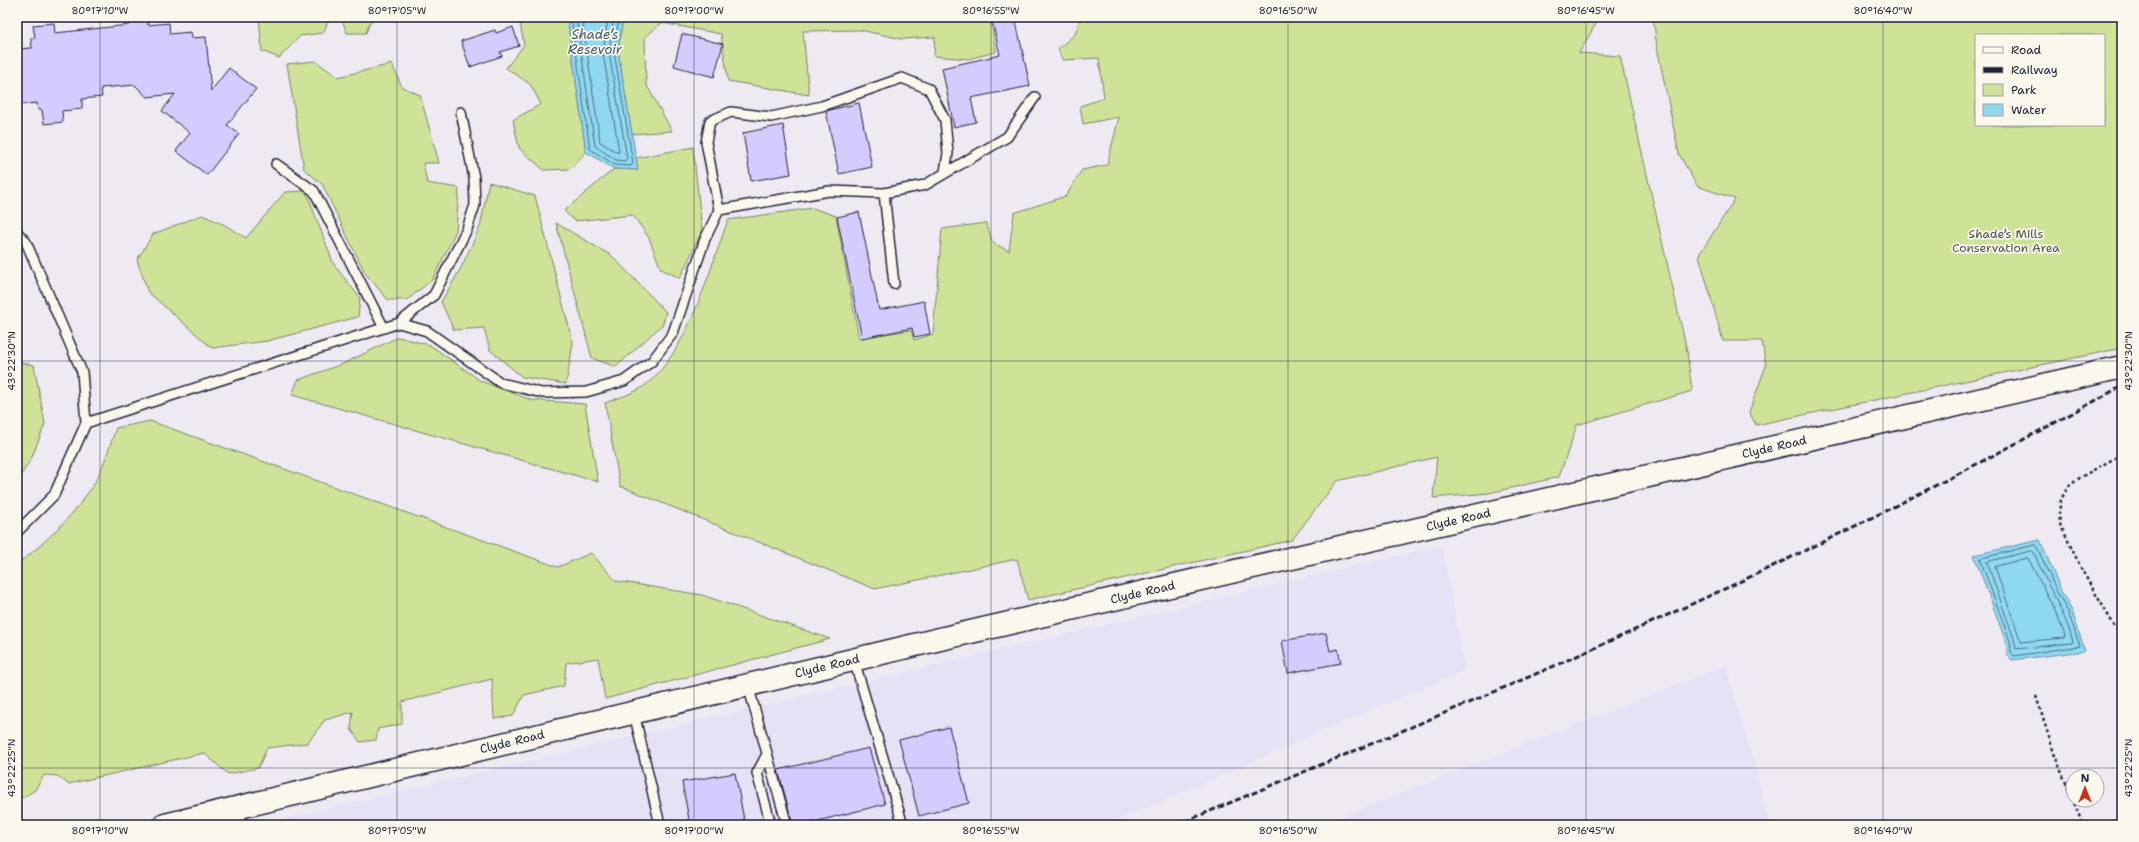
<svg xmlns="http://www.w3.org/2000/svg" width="2139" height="842" font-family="'Shantell Sans',sans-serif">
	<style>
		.built { fill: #e7e1f6 }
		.green { fill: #cfe398; stroke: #78826a; fill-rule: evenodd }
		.water { fill: #8fd9f0; stroke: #6390a8 }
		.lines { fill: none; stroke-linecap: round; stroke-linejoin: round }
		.shore { stroke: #4e6b83; stroke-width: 1 }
		.building { fill: #d4ccff; stroke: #22223b }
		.service-casing { stroke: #22223b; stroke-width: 12 }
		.minor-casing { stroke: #22223b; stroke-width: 21 }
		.secondary-casing { stroke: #22223b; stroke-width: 25 }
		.path { stroke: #22223b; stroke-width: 2.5; stroke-dasharray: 3 3; stroke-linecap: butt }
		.service { stroke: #fbf7ec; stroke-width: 9 }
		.minor { stroke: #fbf7ec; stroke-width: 18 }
		.secondary { stroke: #fbf7ec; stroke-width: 22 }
		.rail { stroke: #22223b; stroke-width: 3; stroke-dasharray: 6 3; stroke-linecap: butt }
		.ticks { fill: none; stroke: #22223b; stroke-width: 1; stroke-opacity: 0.45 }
		.labels { text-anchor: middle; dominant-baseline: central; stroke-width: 3.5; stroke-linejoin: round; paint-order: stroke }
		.park-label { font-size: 12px; fill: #4d5252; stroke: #fbf7ec }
		.street-label { font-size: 12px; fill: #22223b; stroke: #fbf7ec }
		.water-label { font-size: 13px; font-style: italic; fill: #435971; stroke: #fbf7ec }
		.neatline { fill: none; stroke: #22223b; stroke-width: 1.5 }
		.ticks-label { font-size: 10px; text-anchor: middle; fill: #22223b }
	</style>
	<rect width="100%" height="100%" fill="#efeaf2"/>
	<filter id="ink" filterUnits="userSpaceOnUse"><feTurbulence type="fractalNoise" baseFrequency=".025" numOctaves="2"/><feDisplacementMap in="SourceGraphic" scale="8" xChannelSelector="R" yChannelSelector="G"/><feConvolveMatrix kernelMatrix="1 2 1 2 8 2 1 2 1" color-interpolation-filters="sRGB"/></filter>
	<g filter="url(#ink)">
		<!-- built -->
		<path class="built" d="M1442 545 1465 670 1108 825H281L283 819Z
			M1726 665 1771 825H1320Z"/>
		<!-- green -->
		<path class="green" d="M259 17H330L323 33 300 36 279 58 262 51Z
			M341 17H372L366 33H347Z
			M492 17H567L586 152 570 169 544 170 519 148 513 120 541 104 530 84 506 68 524 45 520 23 493 19Z
			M623 17H997L991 20 996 52 968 59 934 56 935 37 902 39 860 30 803 31 809 95 728 81 721 34 662 23 645 37 646 84 672 131 632 134 618 51Z
			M1081 17H1600L1579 53 1620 56 1687 351 1692 391 1577 425 1559 477 1489 493 1433 498 1437 457 1337 481 1292 540 1028 600 1017 559 875 589 620 486 605 403C617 398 633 394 644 386 687 355 710 269 728 220L813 208 836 216 859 338 911 330 914 340 933 334 942 229 986 223 993 243 1009 251 1014 213 1066 196 1082 170 1107 165 1119 117 1083 124 1080 106 1104 98 1099 58 1062 60 1058 49 1075 34Z
			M1653 17H2122V348L1756 425 1749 412 1766 366 1762 341H1723L1699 255 1735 199 1697 186 1679 154 1657 47ZM1976 35H2104V125H1976Z
			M315 61 338 77 392 64 402 87 420 95 439 163H423L427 183 459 188 456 231 433 279 407 300H388L365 273 322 184 304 169 287 64Z
			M693 147 702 231 680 278 661 269 649 238 633 215 575 221 564 211 614 169 638 170 636 158Z
			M489 182 535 196 573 343 566 384 522 377 490 350 484 328 454 330 441 302 461 268 480 227Z
			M306 191 334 265 360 298 358 317 267 341 212 348 148 292 137 260 153 234 202 215 225 225 246 238 285 192Z
			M556 223 612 256 666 312 663 324 616 367 592 358Z
			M398 337 430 345 481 381 531 400 585 404 598 482 292 395 298 380 345 363Z
			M17 362 34 365 45 424 32 457 17 482Z
			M150 421 558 567 591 553 616 581 702 595 830 639 605 699 598 658 566 663 564 686 524 695 513 716 494 719 492 679 402 702V724L378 729 376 740 360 742 351 729 353 712 325 720 307 743 267 748 258 768 228 774 204 753 68 784 58 776 44 775 35 790 22 798 17 793V564C45 544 77 512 95 482 104 466 110 445 116 428Z"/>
		<!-- water -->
		<path class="water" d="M567 17H623L618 51 638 170 614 169 586 152Z
			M2040 540 2062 593 2072 611 2085 651 2012 660 2007 654 2006 642 1974 555Z"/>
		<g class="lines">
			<!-- shore -->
			<path class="shore" d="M571 17 590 149 615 165 631 166 633 163 614 52 619 17
				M576 17 595 146 616 160 625 161 627 158 609 52 614 17
				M582 17 600 142 618 153 619 151 603 53 608 17
				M2036 545 2058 594 2068 612 2080 646 2014 656 2011 652 2010 641 1980 559Z
				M2032 551 2034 552C2045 583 2064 610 2073 641L2072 643 2016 649 2014 639 1987 562Z
				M2028 558 2058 617 2065 636 2064 638 2021 642 1995 567Z"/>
		</g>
		<!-- building -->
		<path class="building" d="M128 17H148V25L169 23 170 34 191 32 192 38 206 37 211 91 229 68 256 89 227 125 239 134 207 175 176 151 190 133 162 111 175 94 147 97 135 85 101 88 102 97 82 99V109L62 111 63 122 44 124 42 110H38L37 103 17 105V49L32 48 31 38H35L33 25 54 23 55 33 129 25Z
			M1015 17 1030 86 971 98 976 122 954 127 942 68 1000 55 992 21Z
			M513 27 519 46 500 52 502 56 470 67 461 41 495 30 496 33Z
			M682 34 723 44 714 77 674 66Z
			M859 103 872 167 839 174 826 111Z
			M783 125 791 174 751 181 743 133Z
			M859 212 879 310 924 301 930 334 914 337 912 328 862 338 837 217Z
			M1326 633 1330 651 1338 649 1341 663 1288 673 1282 641Z
			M949 727 969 803 919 816 899 740Z
			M869 748 885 804 802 825H793L778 770Z
			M735 773 745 825H690L682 782Z"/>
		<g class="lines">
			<defs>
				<path id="service" d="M276 164 314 191 384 328
					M884 193 894 284
					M719 210 829 191 884 193 925 185 1007 137 1035 97
					M17 232 26 242 82 372 86 423 54 495 17 532
					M399 323 434 295 467 229 475 205 474 178 461 112
					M86 423 399 323 427 331 501 383 542 393 586 392 624 381 652 361 673 333 705 239 719 210 706 142 710 121 731 112 771 117 822 106 902 78 929 89 945 120 948 153 945 172
					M854 660 903 825
					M748 685 787 825
					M634 713 660 825
					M766 756 757 773 771 825"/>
				<path id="minor" d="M233 810 238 825"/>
				<g id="secondary">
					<path id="s1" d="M165 825 940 639 2122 367"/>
				</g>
			</defs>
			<!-- service casing -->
			<use href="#service" class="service-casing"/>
			<!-- minor casing -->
			<use href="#minor" class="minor-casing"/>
			<!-- secondary casing -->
			<use href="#secondary" class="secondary-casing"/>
			<!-- path -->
			<path class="path" d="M2122 454 2081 477 2069 486 2061 499 2059 513 2060 524 2083 572 2122 639
				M2036 696 2055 756 2083 825"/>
			<!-- service -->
			<use href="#service" class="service"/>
			<!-- minor -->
			<use href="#minor" class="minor"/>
			<!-- secondary -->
			<use href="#secondary" class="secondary"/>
			<!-- rail -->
			<path class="rail" d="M1177 825C1338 757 1500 692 1659 619 1816 548 1970 470 2122 386"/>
		</g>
	</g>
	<!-- ticks -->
	<path class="ticks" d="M100 17V825M397 17V825M694 17V825M991 17V825M1288 17V825M1586 17V825M1883 17V825M17 361H2122M17 768H2122"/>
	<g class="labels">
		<!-- park labels -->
		<g class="park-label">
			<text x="2006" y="234">Shade’s Mills<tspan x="2006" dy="14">Conservation Area</tspan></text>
		</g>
		<!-- street labels -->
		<g class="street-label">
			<text stroke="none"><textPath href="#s1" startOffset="1653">Clyde Road</textPath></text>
			<text stroke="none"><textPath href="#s1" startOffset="1329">Clyde Road</textPath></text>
			<text stroke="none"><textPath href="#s1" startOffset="1005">Clyde Road</textPath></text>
			<text stroke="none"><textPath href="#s1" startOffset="681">Clyde Road</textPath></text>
			<text stroke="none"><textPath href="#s1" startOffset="357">Clyde Road</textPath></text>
		</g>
		<!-- water labels -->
		<g class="water-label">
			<text x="595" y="34">Shade’s<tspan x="595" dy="15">Resevoir</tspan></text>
		</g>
	</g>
	<!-- margin -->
	<rect width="2139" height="842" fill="none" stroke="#fbf7ec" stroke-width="44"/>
	<!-- legend -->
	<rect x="1975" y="34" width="130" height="92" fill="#fbf7ec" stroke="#a4a2a5"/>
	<rect x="1983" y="47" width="20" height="6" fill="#fbf7ec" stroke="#a4a2a5"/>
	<text x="2011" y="54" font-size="12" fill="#22223b">Road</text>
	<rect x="1983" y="67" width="20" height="6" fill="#22223b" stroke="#a4a2a5"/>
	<text x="2011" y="74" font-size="12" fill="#22223b">Railway</text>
	<rect x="1983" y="84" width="20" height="12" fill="#cfe398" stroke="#a4a2a5"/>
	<text x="2011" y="94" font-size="12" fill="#22223b">Park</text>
	<rect x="1983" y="104" width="20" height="12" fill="#8fd9f0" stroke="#a4a2a5"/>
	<text x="2011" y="114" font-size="12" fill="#22223b">Water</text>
	<!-- north arrow -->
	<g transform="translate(2085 788)"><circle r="19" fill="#fbf7ec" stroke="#a4a2a5"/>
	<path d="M0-3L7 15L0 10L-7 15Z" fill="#c8321e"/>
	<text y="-6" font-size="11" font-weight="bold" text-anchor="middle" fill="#22223b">N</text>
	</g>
	<rect x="22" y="22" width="2095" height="798" class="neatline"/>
	<g class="ticks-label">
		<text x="100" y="14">80°17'10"W</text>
		<text x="397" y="14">80°17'05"W</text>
		<text x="694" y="14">80°17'00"W</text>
		<text x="991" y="14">80°16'55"W</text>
		<text x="1288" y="14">80°16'50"W</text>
		<text x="1586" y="14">80°16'45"W</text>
		<text x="1883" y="14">80°16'40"W</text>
		<text transform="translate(11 361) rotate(-90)" y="4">43°22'30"N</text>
		<text transform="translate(2128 361) rotate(-90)" y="4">43°22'30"N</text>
		<text transform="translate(11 768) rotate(-90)" y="4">43°22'25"N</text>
		<text transform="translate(2128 768) rotate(-90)" y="4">43°22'25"N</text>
		<text x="100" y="834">80°17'10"W</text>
		<text x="397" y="834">80°17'05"W</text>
		<text x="694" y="834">80°17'00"W</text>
		<text x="991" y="834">80°16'55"W</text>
		<text x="1288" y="834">80°16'50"W</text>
		<text x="1586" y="834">80°16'45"W</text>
		<text x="1883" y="834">80°16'40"W</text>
	</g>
</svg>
